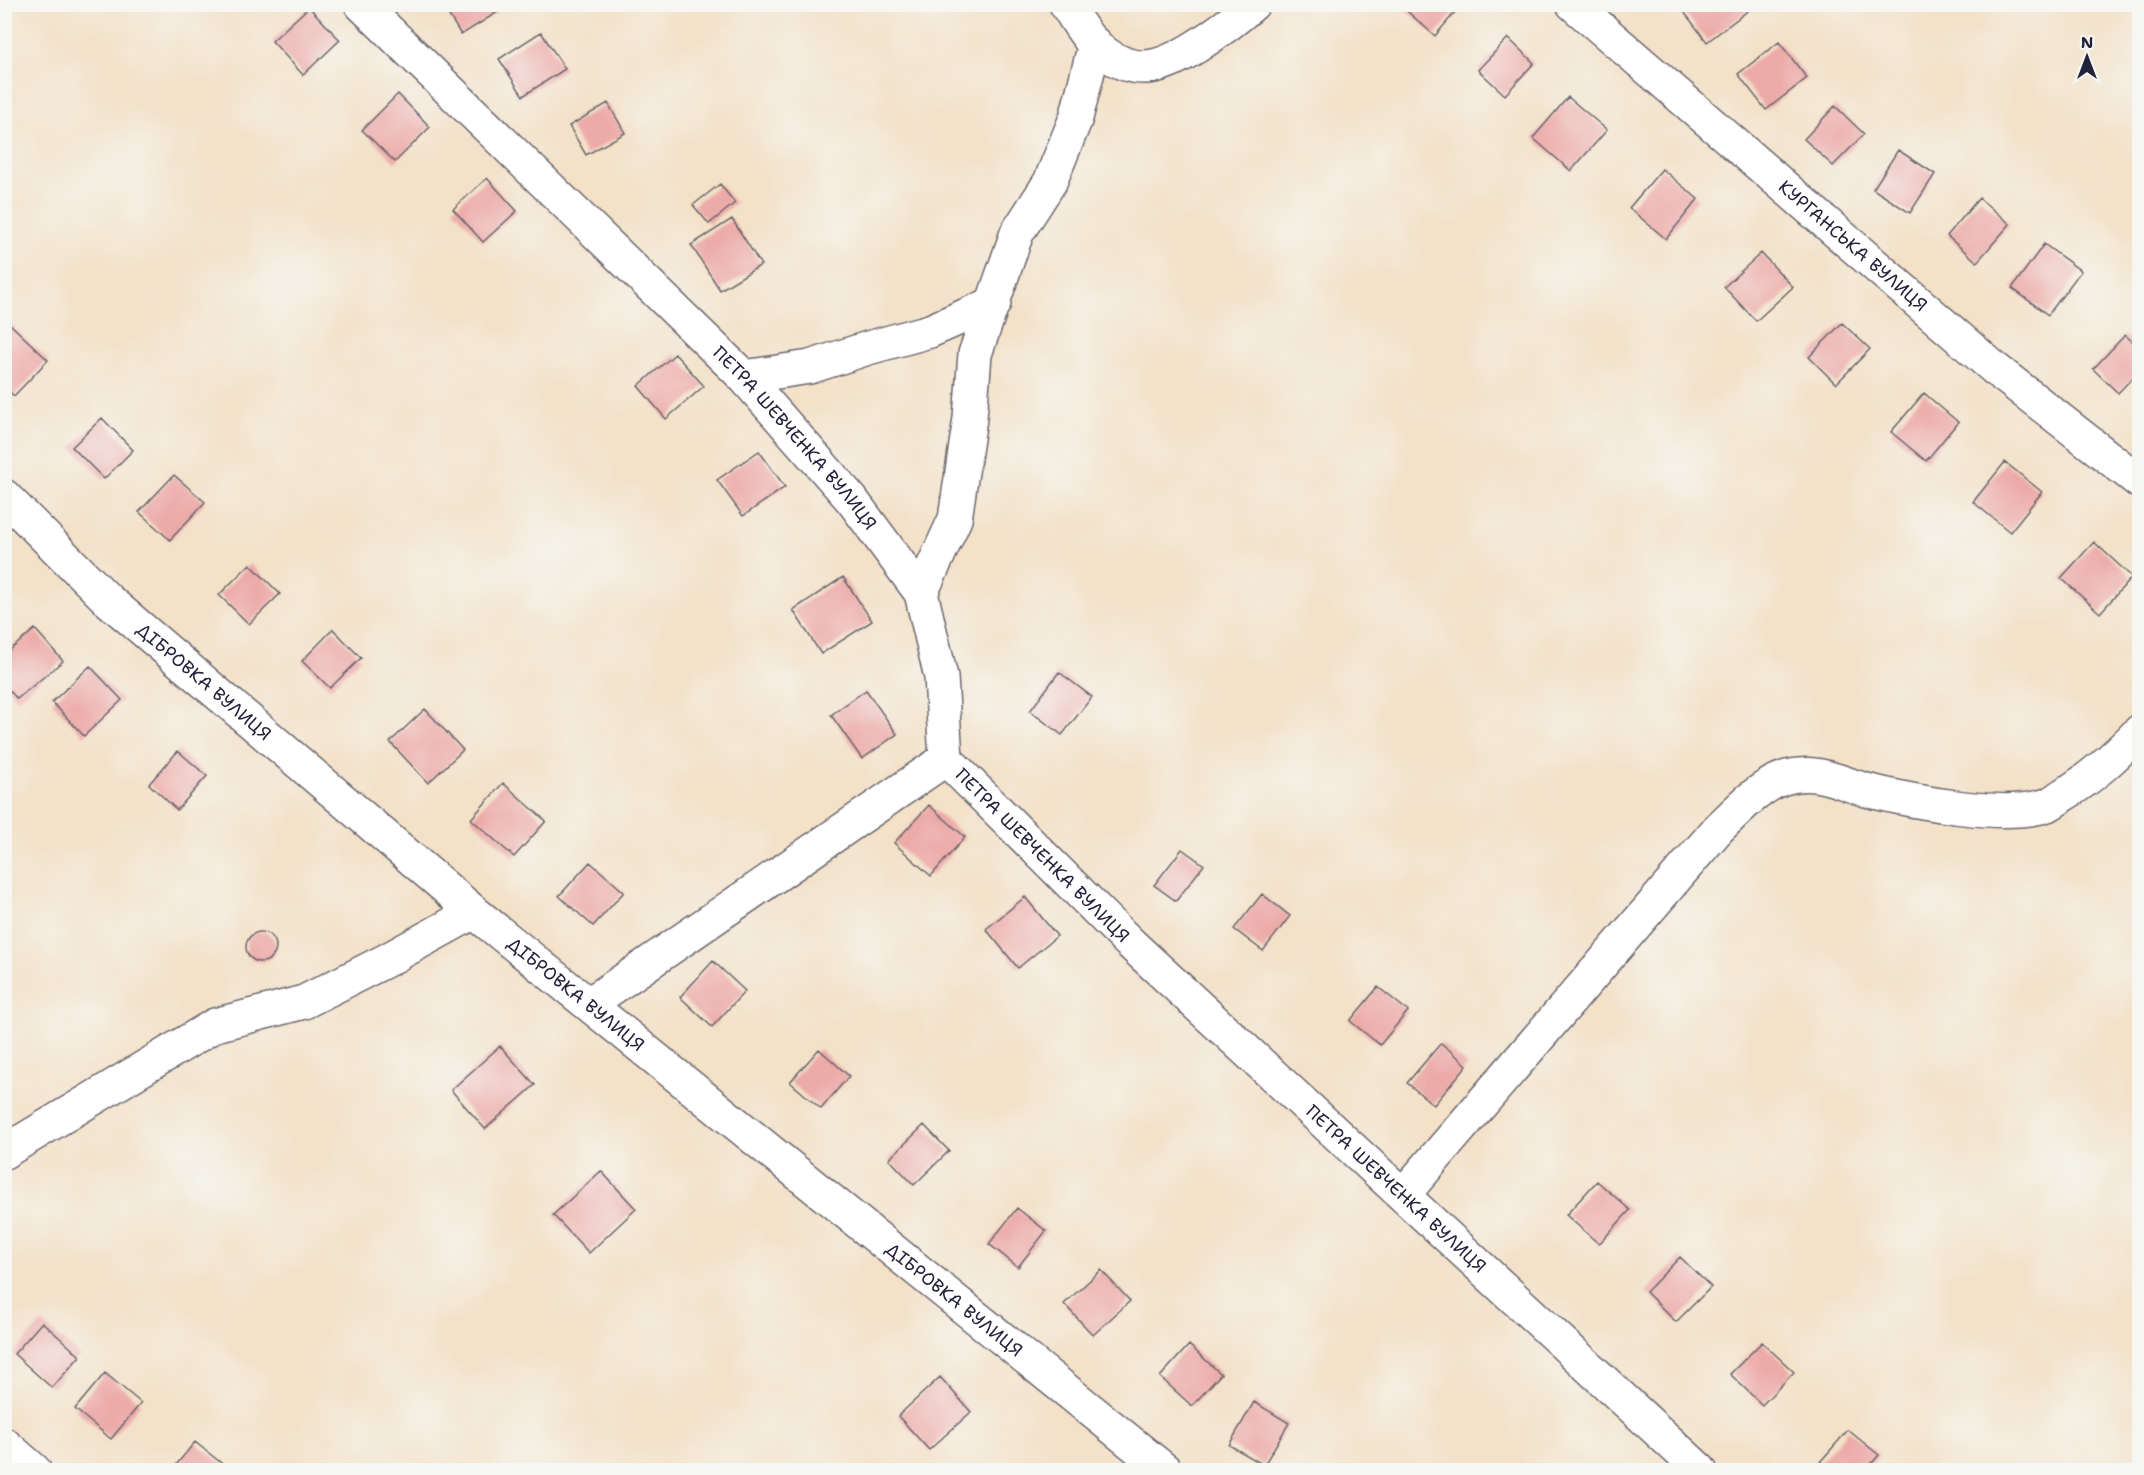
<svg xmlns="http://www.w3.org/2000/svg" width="2144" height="1475" font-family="'Shantell Sans',sans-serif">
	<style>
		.building { fill: #ecaaa8 }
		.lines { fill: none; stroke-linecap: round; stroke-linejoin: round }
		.minor-casing { stroke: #6b656c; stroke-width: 36 }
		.minor { stroke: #fff; stroke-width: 33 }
		.labels { text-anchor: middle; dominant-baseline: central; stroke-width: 5; stroke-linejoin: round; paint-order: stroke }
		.street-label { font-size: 18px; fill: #22223b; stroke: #f6f6f2 }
	</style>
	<rect width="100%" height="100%" fill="#f6f6f2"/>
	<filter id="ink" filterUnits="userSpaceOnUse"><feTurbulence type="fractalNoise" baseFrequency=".0167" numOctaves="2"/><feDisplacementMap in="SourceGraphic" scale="12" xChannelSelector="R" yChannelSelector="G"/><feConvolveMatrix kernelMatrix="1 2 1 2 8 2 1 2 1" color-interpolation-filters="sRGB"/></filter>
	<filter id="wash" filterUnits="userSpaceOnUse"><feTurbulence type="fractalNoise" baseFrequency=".008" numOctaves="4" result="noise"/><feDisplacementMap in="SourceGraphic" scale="24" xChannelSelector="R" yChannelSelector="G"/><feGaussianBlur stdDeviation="1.35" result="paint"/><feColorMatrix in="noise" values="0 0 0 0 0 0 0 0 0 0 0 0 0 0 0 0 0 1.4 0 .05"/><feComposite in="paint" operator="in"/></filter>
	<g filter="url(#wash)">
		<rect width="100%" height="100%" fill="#f3e1c8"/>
		<g id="blocks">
			<!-- building -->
			<path class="building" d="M442 4H498L501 10 461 35Z
				M1399 4H1462L1435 36Z
				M1678 4H1746L1750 9 1707 42Z
				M309 7 340 40 303 75 272 41Z
				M541 32 565 69 523 96 499 59Z
				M1508 38 1534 63 1505 95 1478 70Z
				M1779 42 1807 78 1766 110 1738 74Z
				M398 94 430 127 395 162 362 130Z
				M1568 97 1607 130 1571 171 1533 138Z
				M608 103 625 133 586 155 569 126Z
				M1835 106 1864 134 1833 166 1804 139Z
				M1898 150 1935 174 1910 213 1873 189Z
				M1662 169 1698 199 1666 239 1629 208Z
				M487 178 517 211 483 242 453 209Z
				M720 184 735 203 709 224 693 205Z
				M1979 198 2010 224 1977 262 1947 236Z
				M732 219 761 265 720 290 691 245Z
				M2044 244 2081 271 2048 315 2012 288Z
				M1761 253 1793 287 1756 321 1724 287Z
				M1842 323 1870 349 1836 384 1809 357Z
				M10 324 48 360 14 396 4 387V330Z
				M2125 335 2140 348V370L2118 393 2093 369Z
				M675 354 704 386 666 419 638 386Z
				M1924 393 1958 422 1926 461 1891 432Z
				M102 418 133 450 104 479 72 447Z
				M759 451 785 487 743 516 717 480Z
				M2005 462 2042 492 2010 532 1973 502Z
				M174 475 205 502 170 540 139 512Z
				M2094 542 2132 577 2100 613 2061 578Z
				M250 564 280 594 249 624 219 595Z
				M843 577 872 621 821 654 793 610Z
				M35 629 63 661 17 699 4 684V655Z
				M333 629 361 658 330 688 302 661Z
				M90 666 122 700 84 736 52 702Z
				M1059 672 1092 697 1062 735 1030 711Z
				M866 690 897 734 862 759 831 715Z
				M425 709 463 750 428 783 390 742Z
				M178 751 207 776 177 810 149 784Z
				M503 783 546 821 514 857 471 819Z
				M929 805 965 837 931 876 894 843Z
				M1182 849 1204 865 1176 901 1154 885Z
				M590 862 624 892 593 926 559 896Z
				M1262 894 1290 916 1263 951 1234 929Z
				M1025 897 1057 936 1018 968 986 929Z
				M246 947a15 15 0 1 1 30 0a15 15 0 1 1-30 0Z
				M713 961 745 991 712 1027 680 997Z
				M1378 987 1408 1011 1380 1045 1350 1021Z
				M1441 1043 1467 1065 1434 1105 1407 1083Z
				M500 1046 535 1085 485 1129 451 1090Z
				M819 1049 849 1076 821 1109 790 1082Z
				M924 1125 949 1151 914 1185 889 1159Z
				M601 1171 636 1209 589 1253 553 1215Z
				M1597 1181 1630 1210 1599 1244 1566 1215Z
				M1017 1208 1046 1231 1018 1267 989 1244Z
				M1680 1257 1711 1287 1676 1322 1646 1292Z
				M1101 1270 1130 1301 1093 1335 1064 1304Z
				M42 1322 80 1356 52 1388 14 1354Z
				M1762 1342 1794 1372 1762 1405 1730 1374Z
				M1189 1345 1221 1374 1192 1406 1160 1377Z
				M105 1373 141 1403 111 1439 75 1409Z
				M940 1377 971 1412 929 1450 898 1416Z
				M1254 1402 1289 1423 1264 1465 1229 1445Z
				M1848 1430 1879 1455 1866 1470H1831L1820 1462Z
				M195 1442 230 1470H172Z"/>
		</g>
	</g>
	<g filter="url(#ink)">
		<use href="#blocks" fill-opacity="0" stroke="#6b656c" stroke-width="1.5"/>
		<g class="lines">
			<defs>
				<g id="minor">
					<path id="s1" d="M361 4 744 377 852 500 921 593 941 677 946 759 1129 942 1700 1470"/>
					<path d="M1066 4C1075 18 1084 35 1096 46 1133 78 1159 70 1197 46 1217 33 1235 20 1253 4"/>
					<path id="s2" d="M1573 4 1994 368 2140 482"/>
					<path d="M744 377 810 367 868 348 930 331 994 303"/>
					<path id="s3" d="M4 496 108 600 474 912 1165 1470"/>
					<path d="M921 593 955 519 970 418 975 354 1017 233 1050 182 1076 118 1095 44"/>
					<path d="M589 1004 946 759"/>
					<path d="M4 1152 215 1025 304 1002 387 960 474 912"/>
					<path d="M1403 1195 1718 829C1737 811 1760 785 1787 777 1817 769 1838 782 1866 790 1910 801 2005 820 2047 805 2053 803 2058 798 2063 795 2092 778 2116 755 2140 731"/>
					<path d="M4 1444 34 1470"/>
				</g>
			</defs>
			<!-- minor casing -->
			<use href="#minor" class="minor-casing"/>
			<!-- minor -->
			<use href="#minor" class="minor"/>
		</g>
	</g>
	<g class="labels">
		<!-- street labels -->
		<g class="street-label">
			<text stroke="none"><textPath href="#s2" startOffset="370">КУРГАНСЬКА ВУЛИЦЯ</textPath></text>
			<text stroke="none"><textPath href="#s1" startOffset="614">ПЕТРА ШЕВЧЕНКА ВУЛИЦЯ</textPath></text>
			<text stroke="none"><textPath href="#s3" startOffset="273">ДІБРОВКА ВУЛИЦЯ</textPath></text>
			<text stroke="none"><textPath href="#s1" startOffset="1119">ПЕТРА ШЕВЧЕНКА ВУЛИЦЯ</textPath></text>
			<text stroke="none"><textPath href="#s3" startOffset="759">ДІБРОВКА ВУЛИЦЯ</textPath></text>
			<text stroke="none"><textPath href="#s1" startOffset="1605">ПЕТРА ШЕВЧЕНКА ВУЛИЦЯ</textPath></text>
			<text stroke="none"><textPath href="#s3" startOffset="1245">ДІБРОВКА ВУЛИЦЯ</textPath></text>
		</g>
	</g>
	<!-- margin -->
	<rect width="2144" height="1475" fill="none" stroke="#f6f6f2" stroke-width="24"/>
	<!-- north arrow -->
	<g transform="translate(2087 57)" stroke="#f6f6f2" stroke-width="4.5" paint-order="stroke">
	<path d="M0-4.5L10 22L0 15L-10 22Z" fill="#22223b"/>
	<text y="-9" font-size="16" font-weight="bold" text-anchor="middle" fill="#22223b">N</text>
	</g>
</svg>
